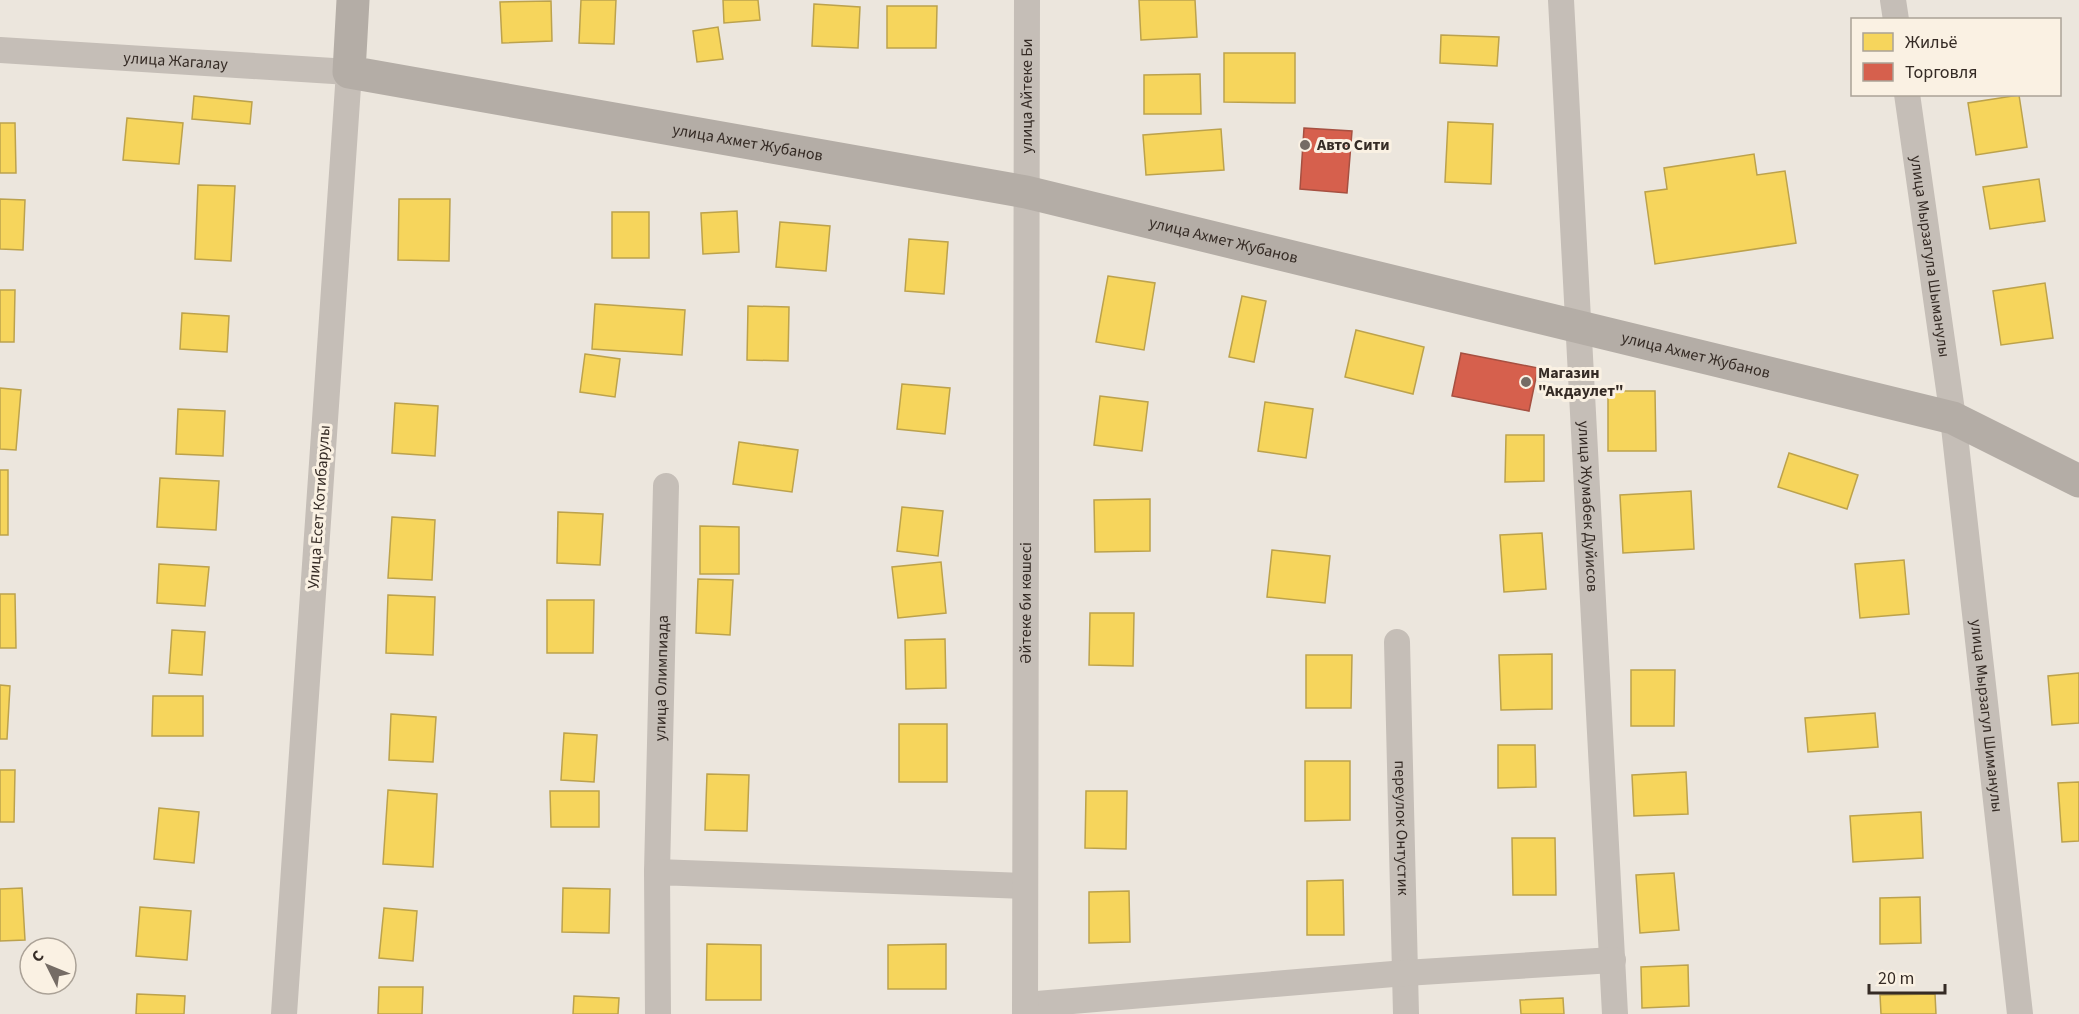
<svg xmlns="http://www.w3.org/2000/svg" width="2079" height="1014" font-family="'Source Sans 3',sans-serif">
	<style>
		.homes { fill: #f6d55c; stroke: #bca24c; stroke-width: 1.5 }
		.shops { fill: #d6604d; stroke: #a65041; stroke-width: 1.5 }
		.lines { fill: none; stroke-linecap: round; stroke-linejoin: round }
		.minor { stroke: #c5beb7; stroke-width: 26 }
		.major { stroke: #b4ada6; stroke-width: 33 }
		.poi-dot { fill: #756c65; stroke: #faf1e3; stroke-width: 2 }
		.labels { text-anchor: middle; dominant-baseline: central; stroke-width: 6; stroke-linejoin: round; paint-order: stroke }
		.street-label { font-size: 16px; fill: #352b25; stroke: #faf1e3 }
		.poi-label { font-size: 16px; font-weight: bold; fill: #352b25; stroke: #faf1e3; text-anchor: start }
	</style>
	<rect width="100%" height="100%" fill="#ece6dd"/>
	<!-- homes -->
	<path class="homes" d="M581 0H616L614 44 579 43Z
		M723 0H758L760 20 724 23Z
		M1139 0H1195L1197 37 1141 40Z
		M551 1 552 41 502 43 500 2Z
		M814 4 860 7 858 48 812 46Z
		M887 6H937L936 48H887Z
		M718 27 723 59 697 62 693 31Z
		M1441 35 1499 37 1497 66 1440 63Z
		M1224 53H1295V103L1224 102Z
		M1200 74 1201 114H1144V75Z
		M2019 95 2027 147 1976 155 1968 103Z
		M194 96 252 102 250 124 192 119Z
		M127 118 183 123 179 164 123 160Z
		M1448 122 1493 124 1491 184 1445 182Z
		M0 123H15L16 173H0Z
		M1221 129 1224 170 1146 175 1143 135Z
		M1754 154 1757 175 1785 171 1796 243 1655 264 1645 192 1667 189 1664 168Z
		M2039 179 2045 221 1990 229 1983 187Z
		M198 185 235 186 231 261 195 259Z
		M0 199 25 200 23 250 0 249Z
		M399 199H450L449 261 398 260Z
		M737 211 739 252 703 254 701 213Z
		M612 212H649V258H612Z
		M780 222 830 226 826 271 776 267Z
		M909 239 948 242 944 294 905 291Z
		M1108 276 1155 283 1144 350 1096 342Z
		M2045 283 2053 338 2001 345 1993 291Z
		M0 290H15L14 342H0Z
		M1242 296 1266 301 1254 362 1229 357Z
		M595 304 685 310 682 355 592 349Z
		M748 306 789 307 788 361 747 360Z
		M182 313 229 316 227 352 180 349Z
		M1356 330 1424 347 1413 394 1345 377Z
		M585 354 620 359 615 397 580 392Z
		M902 384 950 388 945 434 897 429Z
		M0 388 21 390 16 450 0 449Z
		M1608 391H1655L1656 451H1608Z
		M1100 396 1148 402 1142 451 1094 445Z
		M1265 402 1313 409 1306 458 1258 451Z
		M395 403 438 406 435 456 392 453Z
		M178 409 225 411 223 456 176 454Z
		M1506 435H1544V481L1505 482Z
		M739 442 798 450 792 492 733 484Z
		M1789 453 1858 475 1847 509 1778 487Z
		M0 470H8V535H0Z
		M160 478 219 481 216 530 157 527Z
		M1691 491 1694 549 1623 553 1620 495Z
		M1150 499V551L1095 552 1094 500Z
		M902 507 943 511 938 556 897 551Z
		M558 512 603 514 600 565 557 563Z
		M392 517 435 520 432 580 388 578Z
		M700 526 739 527V574H700Z
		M1542 533 1546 589 1504 592 1500 535Z
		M1272 550 1330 556 1325 603 1267 597Z
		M1904 560 1909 614 1860 618 1855 564Z
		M941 562 946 613 898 618 892 567Z
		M159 564 209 567 205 606 157 603Z
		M698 579 733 580 730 635 696 633Z
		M0 594H15L16 648H0Z
		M388 595 435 597 433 655 386 653Z
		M547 600H594L593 653H547Z
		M1090 613H1134L1133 666 1089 665Z
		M172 630 205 632 202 675 169 673Z
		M945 639 946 688 906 689 905 640Z
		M1552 654V709L1501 710 1499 655Z
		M1306 655H1352L1351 708H1306Z
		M1631 670H1675L1674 726H1631Z
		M2079 673V723L2052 725 2048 676Z
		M0 685 10 686 7 739H0Z
		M153 696H203V736H152Z
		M1875 713 1878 747 1808 752 1805 718Z
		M391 714 436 717 433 762 389 760Z
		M899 724H947V782H899Z
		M564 733 597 735 594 782 561 780Z
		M1498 745H1535L1536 787 1498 788Z
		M1305 761H1350V820L1305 821Z
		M0 770H15L14 822H0Z
		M1686 772 1688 814 1634 816 1632 775Z
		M707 774 749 775 747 831 705 830Z
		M2079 782V841L2062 842 2058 783Z
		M388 790 437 794 433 867 383 864Z
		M550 791H599V827H551Z
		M1086 791H1127L1126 849 1085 848Z
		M159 808 199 812 194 863 154 859Z
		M1921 812 1923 858 1853 862 1850 816Z
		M1512 838H1555L1556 895H1513Z
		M1674 873 1679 930 1640 933 1636 875Z
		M1343 880 1344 935H1307V881Z
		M22 888 25 940 0 941V889Z
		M563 888 610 889 609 933 562 932Z
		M1129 891 1130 942 1089 943V892Z
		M1920 897 1921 943 1880 944V898Z
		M140 907 191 911 187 960 136 956Z
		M384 908 417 911 413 961 379 958Z
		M707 944 761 945V1000H706Z
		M946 944V989H888V945Z
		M1688 965 1689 1006 1642 1008 1641 967Z
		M379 987H423L422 1014H378Z
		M137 994 185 996 184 1014H136Z
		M1935 994 1936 1014H1881L1880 995Z
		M574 996 619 998 618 1014H573Z
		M1563 998 1564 1014H1521L1520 1000Z"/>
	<!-- shops -->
	<path class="shops" d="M1304 128 1352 131 1347 193 1300 189Z
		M1461 353 1538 368 1529 411 1452 396Z"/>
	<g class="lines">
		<!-- minor -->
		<g class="minor">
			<path id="s1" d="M1561 0 1615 1014"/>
			<path d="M1893 0 1896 20"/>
			<path id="s2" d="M0 50 349 72 284 1014"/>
			<path id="s3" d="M1907 94 1953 418 2020 1014"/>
			<path id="s4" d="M1397 642 1406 1014"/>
			<path id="s5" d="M657 872 666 486"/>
			<path d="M1025 1005 1405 973 1613 960"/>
			<path d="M658 1014 657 872 1025 886"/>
			<path id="s6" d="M1025 1014 1027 0"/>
		</g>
		<!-- major -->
		<path class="major" id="s7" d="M353 0 349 72 1026 192 1953 418 2079 481"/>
	</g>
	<!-- markers -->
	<g class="poi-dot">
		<circle cx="1305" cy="145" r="6"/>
		<circle cx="1526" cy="382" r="6"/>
	</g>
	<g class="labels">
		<!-- street labels -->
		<g class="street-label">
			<text stroke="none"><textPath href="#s2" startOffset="176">улица Жагалау</textPath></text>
			<text stroke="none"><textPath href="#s6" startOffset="918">улица Айтеке Би</textPath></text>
			<text stroke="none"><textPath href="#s7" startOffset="477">улица Ахмет Жубанов</textPath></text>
			<text stroke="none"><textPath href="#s7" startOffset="963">улица Ахмет Жубанов</textPath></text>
			<text stroke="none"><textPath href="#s3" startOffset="164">улица Мырзагула Шыманулы</textPath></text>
			<text stroke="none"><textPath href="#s7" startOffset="1449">улица Ахмет Жубанов</textPath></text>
			<text transform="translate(319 507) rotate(-86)">Улица Есет Котибарулы</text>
			<text stroke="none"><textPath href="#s1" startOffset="507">улица Жумабек Дуйисов</textPath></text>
			<text stroke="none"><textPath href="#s6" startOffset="411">Әйтеке би көшесі</textPath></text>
			<text stroke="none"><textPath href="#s5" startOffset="194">улица Олимпиада</textPath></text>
			<text stroke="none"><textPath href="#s3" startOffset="627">улица Мырзагул Шиманулы</textPath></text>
			<text stroke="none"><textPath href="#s4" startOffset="186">переулок Онтустик</textPath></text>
		</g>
		<!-- poi labels -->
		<g class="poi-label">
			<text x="1317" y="145">Авто Сити</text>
			<text x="1538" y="373">Магазин<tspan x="1538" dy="18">"Акдаулет"</tspan></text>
		</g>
	</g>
	<!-- legend -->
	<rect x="1851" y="18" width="210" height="78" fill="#faf1e3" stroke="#aba297" stroke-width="1.5"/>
	<rect x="1863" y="33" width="30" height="18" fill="#f6d55c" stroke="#aba297" stroke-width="1.5"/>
	<text x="1905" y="48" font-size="18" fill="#352b25">Жильё</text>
	<rect x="1863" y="63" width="30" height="18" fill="#d6604d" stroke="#aba297" stroke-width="1.5"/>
	<text x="1905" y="78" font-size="18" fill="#352b25">Торговля</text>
	<!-- north arrow -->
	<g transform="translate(48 966) rotate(313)"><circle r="28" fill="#faf1e3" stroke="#aba297" stroke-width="1.5"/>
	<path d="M0-4.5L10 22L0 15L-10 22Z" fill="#756c65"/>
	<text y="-9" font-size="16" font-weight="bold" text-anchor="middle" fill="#352b25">С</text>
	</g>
	<!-- scale -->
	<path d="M1869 984v9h76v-9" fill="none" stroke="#352b25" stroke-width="3"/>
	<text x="1878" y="984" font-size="18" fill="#352b25" stroke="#faf1e3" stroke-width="4.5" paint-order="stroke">20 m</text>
</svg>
